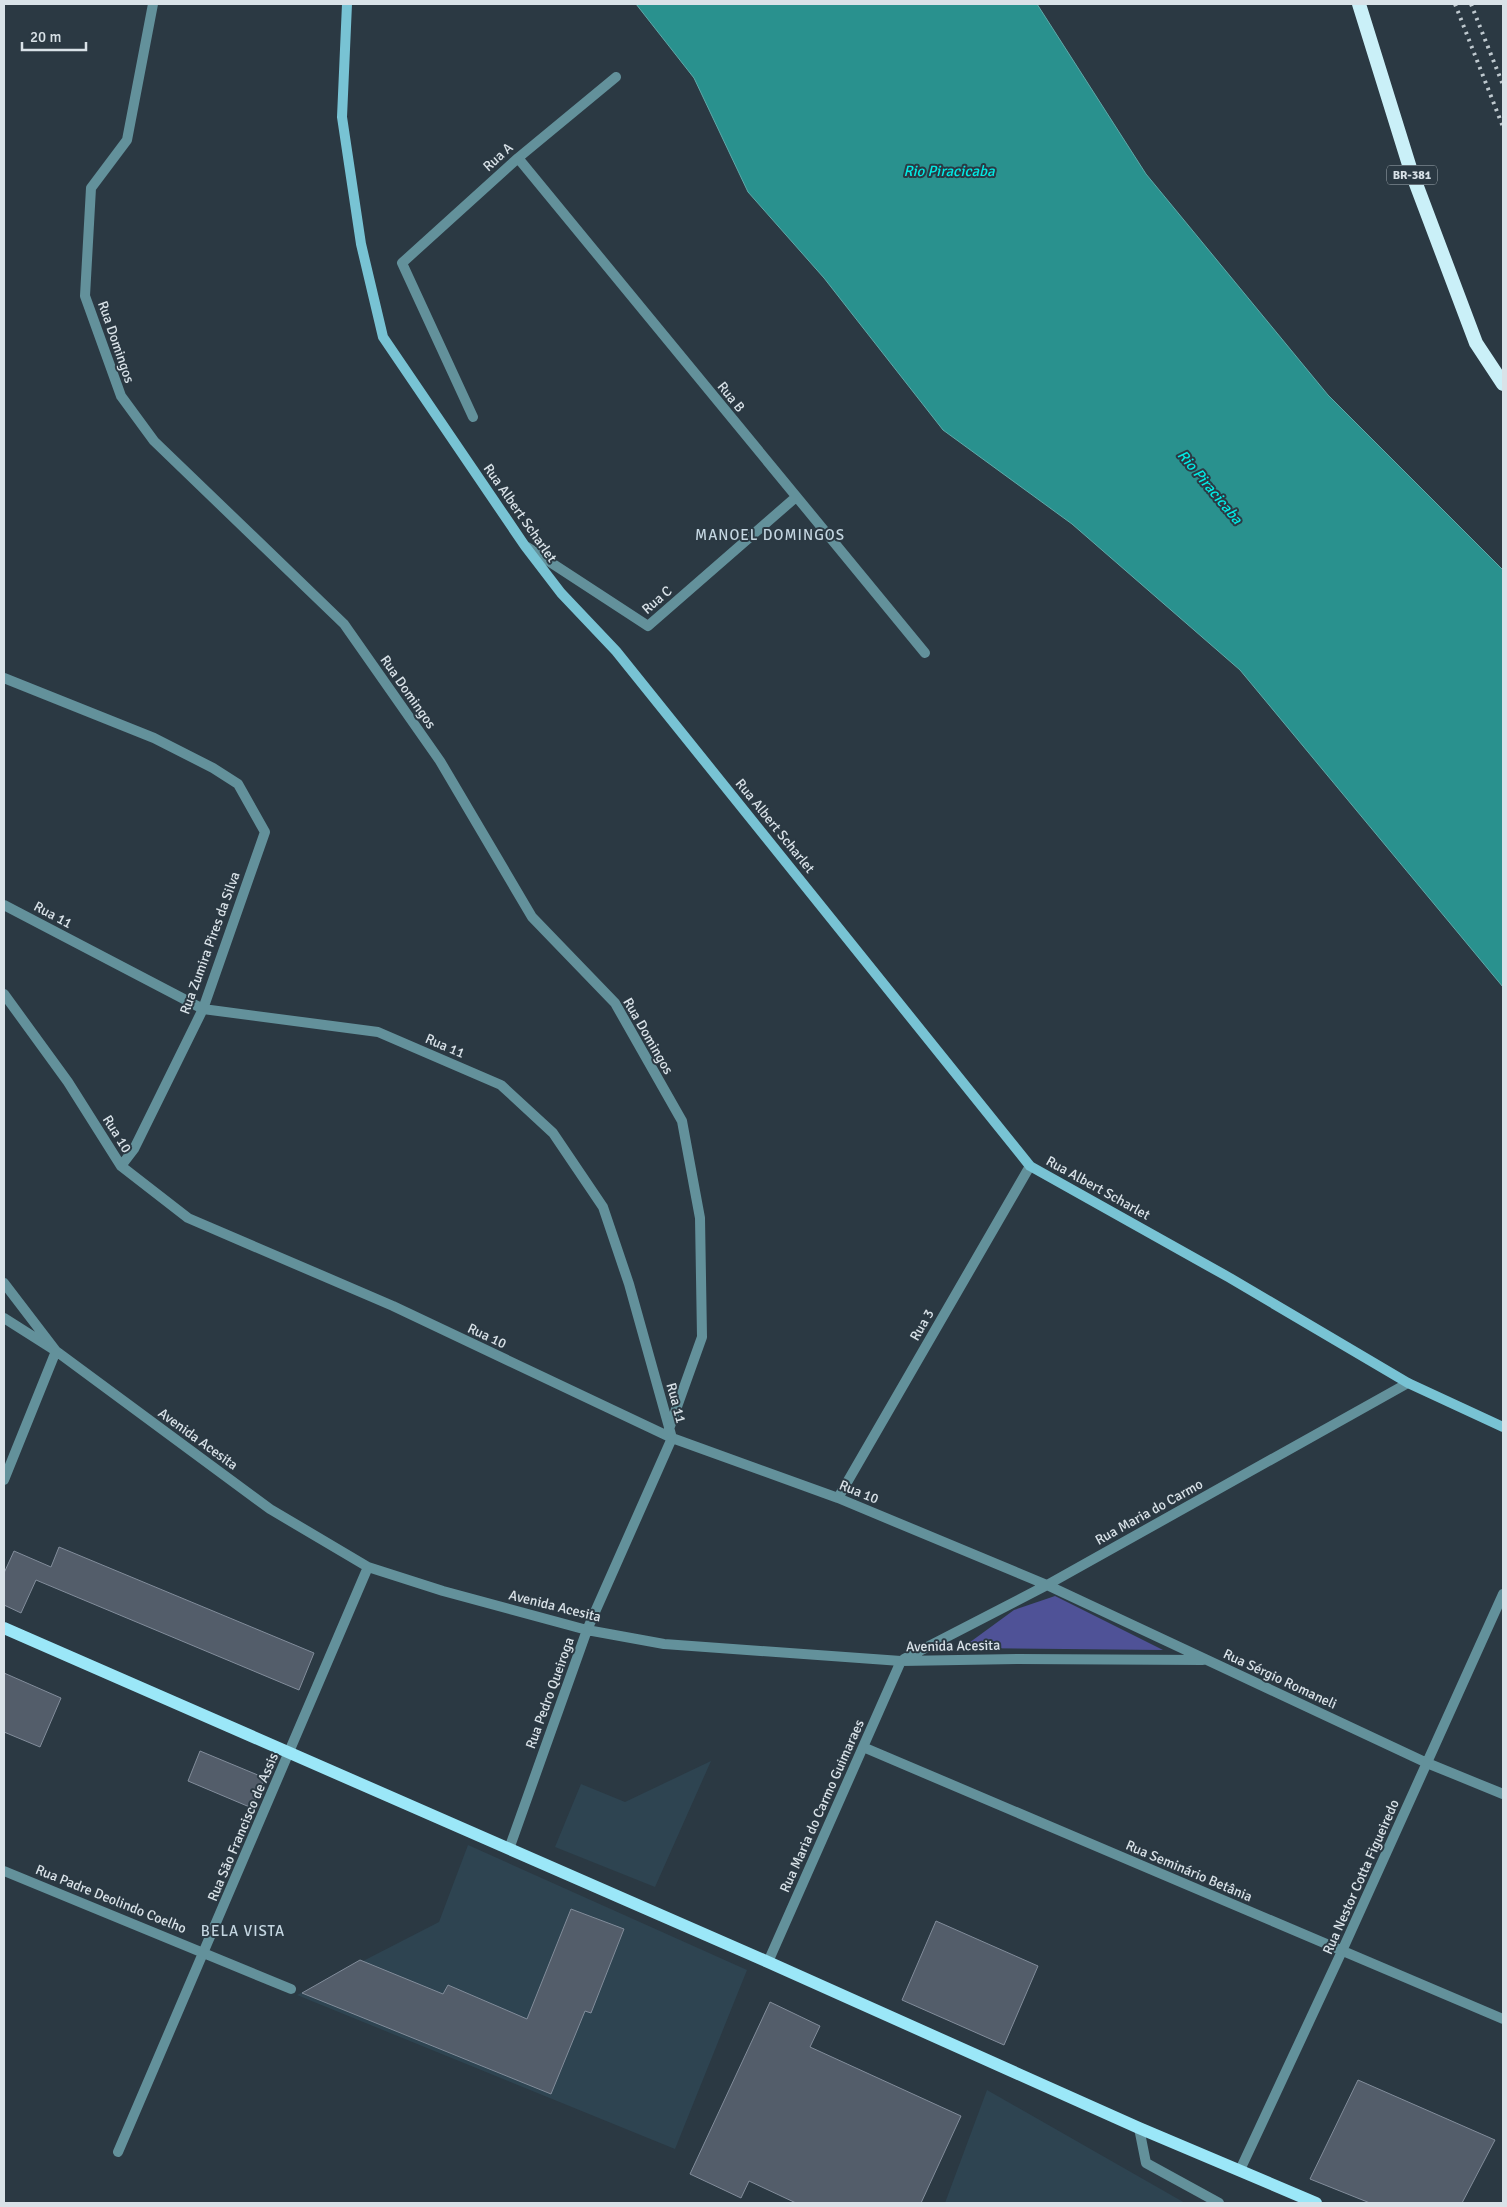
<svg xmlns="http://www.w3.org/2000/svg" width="1507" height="2207" font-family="Signika,sans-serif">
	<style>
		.built { fill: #2e4451 }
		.green { fill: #4f5297 }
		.water { fill: #29918e; stroke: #5ea9a9 }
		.building { fill: #535d6a; stroke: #828d9b }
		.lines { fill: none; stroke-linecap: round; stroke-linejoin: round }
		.service { stroke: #63919b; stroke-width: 10 }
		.minor { stroke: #63919b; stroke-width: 10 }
		.secondary { stroke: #78c3d4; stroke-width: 10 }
		.primary { stroke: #9be7f8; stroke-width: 12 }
		.trunk { stroke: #caf0f8; stroke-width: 14 }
		.rail { stroke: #bfc9cf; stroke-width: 4; stroke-dasharray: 2.5 5; stroke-linecap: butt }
		.labels { text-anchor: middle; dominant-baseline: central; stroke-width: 4; stroke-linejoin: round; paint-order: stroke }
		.shield { fill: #2b3943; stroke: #a5afb6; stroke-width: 1 }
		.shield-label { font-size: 12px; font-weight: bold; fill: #d9e2e8 }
		.street-label { font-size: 14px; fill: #d9e2e8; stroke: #2b3943 }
		.water-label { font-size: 15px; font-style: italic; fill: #02e9e3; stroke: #2b3943 }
		.neighbourhood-label { font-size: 15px; letter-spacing: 1px; fill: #c4d6e1; stroke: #2b3943 }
	</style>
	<rect width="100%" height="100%" fill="#2b3943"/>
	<!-- built -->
	<path class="built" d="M711 1761 655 1887 555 1847 581 1784 625 1802Z
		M468 1845 747 1970 675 2149 297 1995 439 1922Z
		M987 2090 1185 2203H945Z"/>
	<!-- green -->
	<path class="green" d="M1055 1596 1163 1650 962 1648 1014 1610Z"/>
	<!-- water -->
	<path class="water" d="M636 4H1037L1146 174 1328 395 1503 570V987L1240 670 1072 524 943 430 824 278 748 192 694 78Z"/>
	<!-- building -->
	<path class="building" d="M59 1547 314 1653 299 1690 36 1580 21 1613 4 1605V1573L14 1551 51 1567Z
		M4 1673 61 1698 40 1747 4 1732Z
		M200 1751 265 1778 252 1808 188 1781Z
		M571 1909 624 1929 591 2013 585 2011 551 2094 302 1993 360 1960 443 1994 448 1985 527 2019Z
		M936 1921 1038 1966 1004 2045 902 2000Z
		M770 2002 820 2026 810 2047 961 2116 921 2203H796L749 2181 741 2198 690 2174Z
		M1358 2080 1495 2140 1462 2203H1370L1310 2179Z"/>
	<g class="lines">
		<!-- service -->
		<path class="service" d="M1139 2128 1146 2163 1219 2203"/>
		<!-- minor -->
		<path class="minor" d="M153 4 127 140 91 188 85 296 121 396 154 441 344 624 440 761 532 917 615 1003 682 1121 700 1218 702 1337 669 1429
			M518 158 925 653
			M473 417 402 263 518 158 616 77
			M527 547 648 626 796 497
			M4 678 154 738 213 768 238 784 265 832 203 1009 134 1149 121 1166
			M4 905 203 1009 378 1032 501 1085 553 1133 603 1207 629 1284 672 1438 587 1630 509 1849
			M4 994 68 1082 121 1166 188 1218 393 1306 672 1438 838 1498 1047 1585 1427 1763 1503 1794
			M4 1283 56 1351 270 1509 368 1567 443 1591 587 1630 664 1644 901 1661 1017 1659 1203 1660
			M4 1318 56 1351 4 1480
			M838 1498 1030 1166
			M904 1659 1047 1585 1408 1383
			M863 1747 1503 2019
			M4 1871 291 1989
			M768 1962 901 1661
			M118 2152 368 1567
			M1240 2170 1342 1951 1503 1594"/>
		<!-- secondary -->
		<path class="secondary" d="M347 4 342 117 361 244 383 337 525 546 561 593 616 651 1030 1166 1230 1278 1408 1383 1503 1427"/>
		<!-- primary -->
		<path class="primary" d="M4 1628 768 1962 1139 2128 1316 2203"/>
		<!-- trunk -->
		<path class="trunk" d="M1359 4 1410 168 1476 343 1503 384"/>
		<!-- rail -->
		<path class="rail" d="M1455 4 1503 127
			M1471 4 1503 85"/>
	</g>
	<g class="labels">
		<!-- shield labels -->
		<rect class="shield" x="1387" y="165.5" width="50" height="19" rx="4"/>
		<g class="shield-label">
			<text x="1412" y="175">BR-381</text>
		</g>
		<!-- street labels -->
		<g class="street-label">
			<text transform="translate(498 157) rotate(-42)">Rua A</text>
			<text transform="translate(116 342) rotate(71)">Rua Domingos</text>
			<text transform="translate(731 397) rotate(51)">Rua B</text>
			<text transform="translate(520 513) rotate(55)">Rua Albert Scharlet</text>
			<text transform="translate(657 600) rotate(-41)">Rua C</text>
			<text transform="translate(408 692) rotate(55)">Rua Domingos</text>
			<text transform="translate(775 826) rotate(51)">Rua Albert Scharlet</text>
			<text transform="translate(53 915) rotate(28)">Rua 11</text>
			<text transform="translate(210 943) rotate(-70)">Rua Zumira Pires da Silva</text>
			<text transform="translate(648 1036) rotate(60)">Rua Domingos</text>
			<text transform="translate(445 1046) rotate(23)">Rua 11</text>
			<text transform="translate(117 1134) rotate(58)">Rua 10</text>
			<text transform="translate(1098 1188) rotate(29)">Rua Albert Scharlet</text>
			<text transform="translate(922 1325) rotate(-60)">Rua 3</text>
			<text transform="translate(487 1336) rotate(25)">Rua 10</text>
			<text transform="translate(676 1403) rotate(75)">Rua 11</text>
			<text transform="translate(198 1439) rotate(36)">Avenida Acesita</text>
			<text transform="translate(859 1492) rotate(22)">Rua 10</text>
			<text transform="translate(1149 1512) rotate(-29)">Rua Maria do Carmo</text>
			<text transform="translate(555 1606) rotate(14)">Avenida Acesita</text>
			<text transform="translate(953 1646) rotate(-1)">Avenida Acesita</text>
			<text transform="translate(1280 1679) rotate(25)">Rua Sérgio Romaneli</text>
			<text transform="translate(550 1693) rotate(-70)">Rua Pedro Queiroga</text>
			<text transform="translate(822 1806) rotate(-66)">Rua Maria do Carmo Guimaraes</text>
			<text transform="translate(243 1827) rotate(-67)">Rua São Francisco de Assis</text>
			<text transform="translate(1189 1871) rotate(23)">Rua Seminário Betânia</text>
			<text transform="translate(1361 1877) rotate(-66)">Rua Nestor Cotta Figueiredo</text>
			<text transform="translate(111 1899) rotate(22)">Rua Padre Deolindo Coelho</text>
		</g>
		<!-- water labels -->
		<g class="water-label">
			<text x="949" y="171">Rio Piracicaba</text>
			<text transform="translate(1210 487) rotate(50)">Rio Piracicaba</text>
		</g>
		<!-- neighbourhood labels -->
		<g class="neighbourhood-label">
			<text x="770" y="535">MANOEL DOMINGOS</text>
			<text x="243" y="1931">BELA VISTA</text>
		</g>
	</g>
	<!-- border -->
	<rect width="1507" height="2207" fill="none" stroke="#d9e2e8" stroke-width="10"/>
	<!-- scale -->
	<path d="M22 42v8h64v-8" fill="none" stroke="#d9e2e8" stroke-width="2.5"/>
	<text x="30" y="42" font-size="15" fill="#d9e2e8" stroke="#2b3943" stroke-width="4" paint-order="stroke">20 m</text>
</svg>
